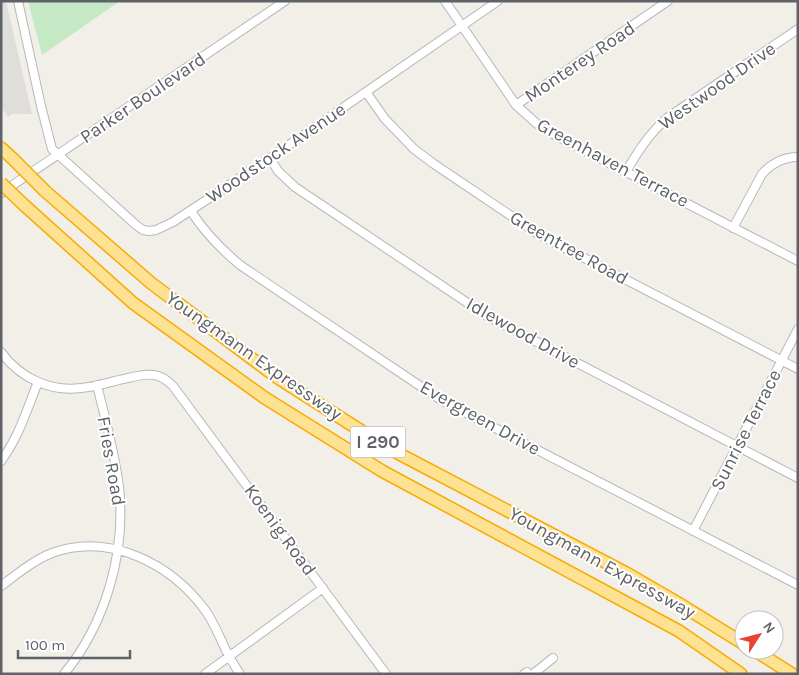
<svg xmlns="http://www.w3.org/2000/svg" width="799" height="675" font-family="Karla,sans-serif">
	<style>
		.industrial { fill: #e0deda }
		.green { fill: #c5e8c5 }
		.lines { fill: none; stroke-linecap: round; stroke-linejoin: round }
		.minor-casing { stroke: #b5b8bc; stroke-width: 10 }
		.highway-casing { stroke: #f9ab00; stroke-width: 14 }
		.minor { stroke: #fff; stroke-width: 8 }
		.highway { stroke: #fde293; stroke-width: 11 }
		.highway-bridge-casing { stroke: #f9ab00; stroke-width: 14; stroke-linecap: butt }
		.highway-bridge { stroke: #fde293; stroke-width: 11 }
		.labels { text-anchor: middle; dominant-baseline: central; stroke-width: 4; stroke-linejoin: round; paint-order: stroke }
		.shield { fill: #fff; stroke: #8f9295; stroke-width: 1 }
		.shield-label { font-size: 18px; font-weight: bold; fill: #5f6368 }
		.street-label { font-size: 19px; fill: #5f6368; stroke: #fff }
	</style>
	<rect width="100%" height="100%" fill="#f1efe8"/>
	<!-- industrial -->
	<path class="industrial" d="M1 1H6L32 114H12L8 117 1 107Z"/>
	<!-- green -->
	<path class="green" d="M28 1H120L42 55Z"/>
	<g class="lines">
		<defs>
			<path id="minor" d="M18 1 41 106 52 149 136 225 143 230 149 231 156 230 173 222 270 158 498 1
				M445 1 516 105 536 123 547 131 798 261
				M366 92 385 119 414 149 434 164 538 234 798 369
				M516 105 668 1
				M270 158 278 171 295 187 487 316 798 478
				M626 172C638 151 649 134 667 118L798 29
				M1 193 285 1
				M191 211C204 232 221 249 240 265L441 400 798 585
				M733 228 762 174C772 163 783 157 798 157
				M1 352C20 378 50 392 81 388 94 387 107 383 119 380 130 378 143 373 154 375 162 376 167 380 173 386L386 674
				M1 461C19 437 27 409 38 382
				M693 531 798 329
				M1 586C17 574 34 560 52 553 110 532 171 564 205 610 216 625 221 642 230 658 233 663 236 668 240 674
				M64 674C106 623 126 552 119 487 115 454 105 418 97 385
				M205 674 323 588
				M524 674 527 672 528 674
				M533 674 553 658"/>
			<path id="highway" d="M1 148 12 158
				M45 191 151 283 275 376 388 448 628 574 678 603 744 644
				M24 205 133 303 265 398 382 471 679 631 741 674
				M754 650 792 674"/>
		</defs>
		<!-- minor casing -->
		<use href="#minor" class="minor-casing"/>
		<!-- highway casing -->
		<use href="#highway" class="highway-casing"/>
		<!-- minor -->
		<use href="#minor" class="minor"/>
		<!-- highway -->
		<use href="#highway" class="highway"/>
		<defs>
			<path id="highway-bridge" d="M12 158 45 191
				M1 183 24 205"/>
		</defs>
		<!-- highway-bridge casing -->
		<use href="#highway-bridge" class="highway-bridge-casing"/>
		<!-- highway-bridge -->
		<use href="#highway-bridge" class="highway-bridge"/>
	</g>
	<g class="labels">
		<!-- shield labels -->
		<rect class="shield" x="350.5" y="426.5" width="55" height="31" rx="4"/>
		<g class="shield-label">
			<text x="378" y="442">I 290</text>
		</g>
		<!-- street labels -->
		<g class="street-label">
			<text transform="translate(580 62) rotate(-34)">Monterey Road</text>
			<text transform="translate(717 86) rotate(-35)">Westwood Drive</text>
			<text transform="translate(143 98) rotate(-34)">Parker Boulevard</text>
			<text transform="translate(276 153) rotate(-34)">Woodstock Avenue</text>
			<text transform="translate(613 163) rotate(28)">Greenhaven Terrace</text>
			<text transform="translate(569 248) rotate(29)">Greentree Road</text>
			<text transform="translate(523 333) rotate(29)">Idlewood Drive</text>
			<text transform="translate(254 356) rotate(35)">Youngmann Expressway</text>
			<text transform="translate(480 418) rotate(29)">Evergreen Drive</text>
			<text transform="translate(746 430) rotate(-63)">Sunrise Terrace</text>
			<text transform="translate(111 461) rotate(80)">Fries Road</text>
			<text transform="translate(280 530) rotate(54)">Koenig Road</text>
			<text transform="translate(602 563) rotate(29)">Youngmann Expressway</text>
		</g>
	</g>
	<!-- border -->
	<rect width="799" height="675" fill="none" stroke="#5f6368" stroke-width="5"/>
	<!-- north arrow -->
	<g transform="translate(759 635) rotate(54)"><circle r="24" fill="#ffffff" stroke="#bfc1c3"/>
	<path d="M0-4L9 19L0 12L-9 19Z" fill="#ea4335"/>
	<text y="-8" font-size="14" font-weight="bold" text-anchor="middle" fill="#5f6368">N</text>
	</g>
	<!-- scale -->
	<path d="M18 650v8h112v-8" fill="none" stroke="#5f6368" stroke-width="2.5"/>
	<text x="25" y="650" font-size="15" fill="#5f6368" stroke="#ffffff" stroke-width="4" paint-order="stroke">100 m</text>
</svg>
